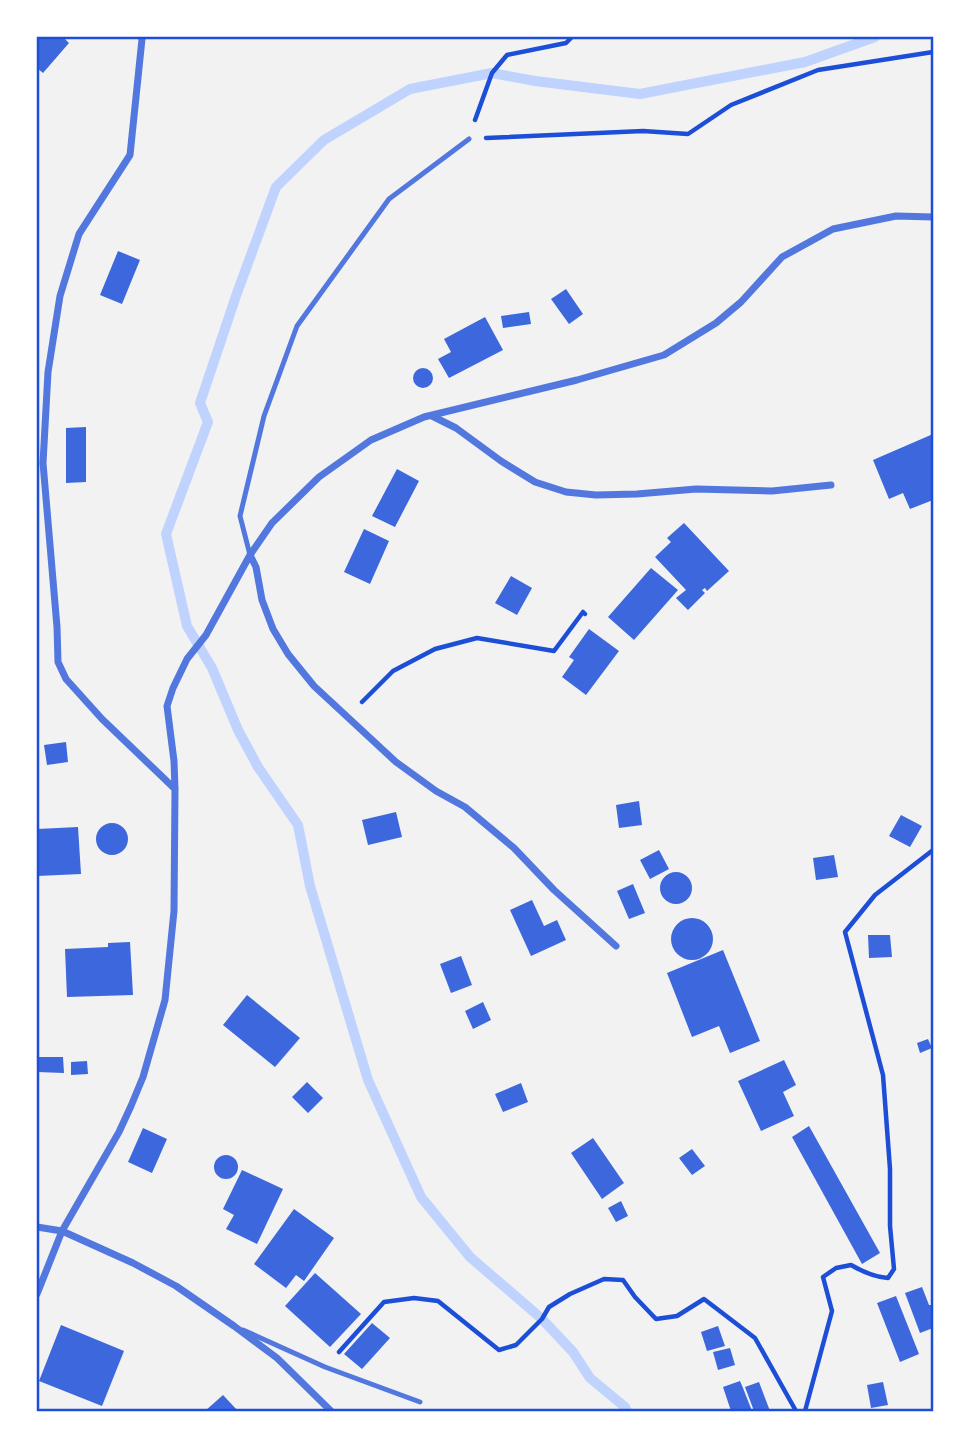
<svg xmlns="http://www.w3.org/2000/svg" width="970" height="1448" font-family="Lato,sans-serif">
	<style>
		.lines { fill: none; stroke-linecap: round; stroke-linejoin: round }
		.stream { stroke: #bfd3fe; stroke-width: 10 }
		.building { fill: #3d67dc }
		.path { stroke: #1d4ed8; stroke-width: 4.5 }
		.service { stroke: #5277de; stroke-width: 5 }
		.minor { stroke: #5277de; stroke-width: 7 }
		.neatline { fill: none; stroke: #1d4ed8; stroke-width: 2.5 }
	</style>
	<rect width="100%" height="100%" fill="#f2f2f2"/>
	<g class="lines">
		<!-- stream -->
		<path class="stream" d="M627 1411 625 1407 590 1378 573 1352 542 1319 470 1257 421 1197 368 1080 310 886 298 825 258 767 238 730 212 668 187 626 166 534 208 422 200 403 237 293 276 187 324 140 410 89 492 73 535 81 640 94 805 62 875 37"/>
	</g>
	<!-- building -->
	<path class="building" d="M37 37H63L69 43 43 73 37 68Z
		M118 251 140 260 122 304 100 295Z
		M566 289 583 314 569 324 551 299Z
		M529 312 531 324 503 328 501 316Z
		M485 317 503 350 449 378 438 359 451 352 444 339Z
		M413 378a10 10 0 1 1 20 0a10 10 0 1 1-20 0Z
		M86 427V482L66 483V428Z
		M933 434V483L931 484 933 489V500L910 509 903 493 889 499 873 460Z
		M397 469 419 481 395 527 372 516Z
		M684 523 729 571 707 591 705 588 702 590 705 593 688 610 676 598 686 590 655 557 671 542 667 538Z
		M364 529 389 541 370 584 344 572Z
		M651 568 678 590 634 640 608 617Z
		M511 576 532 588 517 615 495 603Z
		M589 629 619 651 586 695 562 677 574 660 569 657Z
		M66 742 68 762 47 765 44 745Z
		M639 801 642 825 619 828 616 805Z
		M396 812 402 837 368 845 362 820Z
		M901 815 922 826 910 847 889 836Z
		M96 839a16 16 0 1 1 32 0a16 16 0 1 1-32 0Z
		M78 827 81 874 37 876V829Z
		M659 850 669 869 650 879 640 860Z
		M834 855 838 877 816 880 813 858Z
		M660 888a16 16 0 1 1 32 0a16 16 0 1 1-32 0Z
		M633 884 645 913 629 919 617 891Z
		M532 900 544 926 557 920 566 940 531 956 510 910Z
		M671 939a21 21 0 1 1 42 0a21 21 0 1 1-42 0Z
		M868 935H890L892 957 869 958Z
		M130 942 133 995 67 997 65 949 108 947V943Z
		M723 950 760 1041 730 1053 719 1026 692 1037 667 973Z
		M461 956 472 985 451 993 440 964Z
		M247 995 300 1038 275 1067 223 1025Z
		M483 1002 491 1020 473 1029 465 1011Z
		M928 1039 932 1048 920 1053 917 1043Z
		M37 1057H63L64 1073 37 1072Z
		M784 1060 796 1085 783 1092 794 1116 761 1131 738 1081Z
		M87 1061 88 1074 71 1075V1062Z
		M307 1082 323 1098 308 1113 292 1097Z
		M521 1083 528 1102 503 1112 495 1094Z
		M809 1126 880 1253 862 1264 792 1137Z
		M143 1128 167 1139 152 1173 128 1162Z
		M593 1138 624 1183 602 1199 571 1153Z
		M692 1149 705 1166 692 1175 679 1158Z
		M214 1167a12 12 0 1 1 24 0a12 12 0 1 1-24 0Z
		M242 1170 283 1189 257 1244 226 1229 234 1215 223 1209Z
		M621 1201 628 1216 616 1222 608 1208Z
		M294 1209 334 1238 304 1281 296 1275 286 1288 254 1264Z
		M315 1273 361 1314 330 1347 285 1306Z
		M922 1287 929 1305H931L933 1310V1328L920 1333 905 1293Z
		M896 1296 919 1354 900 1362 877 1303Z
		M372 1323 390 1338 362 1369 344 1354Z
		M61 1325 124 1351 102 1406 39 1381Z
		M718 1326 725 1346 707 1351 701 1332Z
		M730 1348 735 1365 718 1370 713 1352Z
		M740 1381 743 1388 752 1411H731L723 1387Z
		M759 1382 770 1411H754L745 1387Z
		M883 1382 888 1405 871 1408 867 1385Z
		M223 1395 238 1411H205Z"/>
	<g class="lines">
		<!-- path -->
		<path class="path" d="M475 120 492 73 507 55 566 43 572 37
			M486 138 643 131 688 134 731 105 818 70 933 52
			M362 702 393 671 435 649 477 638 554 651 583 612 585 614
			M339 1352 384 1302 414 1298 438 1301 499 1350 516 1345 542 1319 549 1307 570 1294 604 1279 623 1280 635 1297 656 1319 677 1316 704 1299 755 1338 796 1411
			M805 1411 832 1311 823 1277 836 1268 851 1265C863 1272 874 1277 888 1278L894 1269 890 1226V1169L883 1075 845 932 875 895 933 850"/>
		<!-- service -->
		<path class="service" d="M250 555 240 516 264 416 297 326 389 199 469 139
			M243 1330 325 1367 420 1402"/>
		<!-- minor -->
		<path class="minor" d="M141 37 142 39 130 155 79 234 60 296 48 372 43 463 57 627 58 662 66 679 102 719 175 789
			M432 416 456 428 501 461 535 482 566 492 596 495 637 494 696 489 772 491 831 485
			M250 555 256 567 262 600 273 629 288 654 314 686 396 762 436 791 465 807 514 848 554 890 616 946
			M37 1227 62 1231 133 1263 176 1286 234 1326 277 1358 331 1411
			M37 1294 62 1231 119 1132 131 1106 143 1077 165 1000 174 911 175 789 174 761 167 706 173 688 187 659 206 635 250 555 272 523 319 477 371 440 424 417 577 380 664 355 716 323 741 302 782 257 833 229 896 216 933 217"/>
	</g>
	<!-- border -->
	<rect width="970" height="1448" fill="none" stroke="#ffffff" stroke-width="77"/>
	<rect x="38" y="38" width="894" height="1372" class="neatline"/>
</svg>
